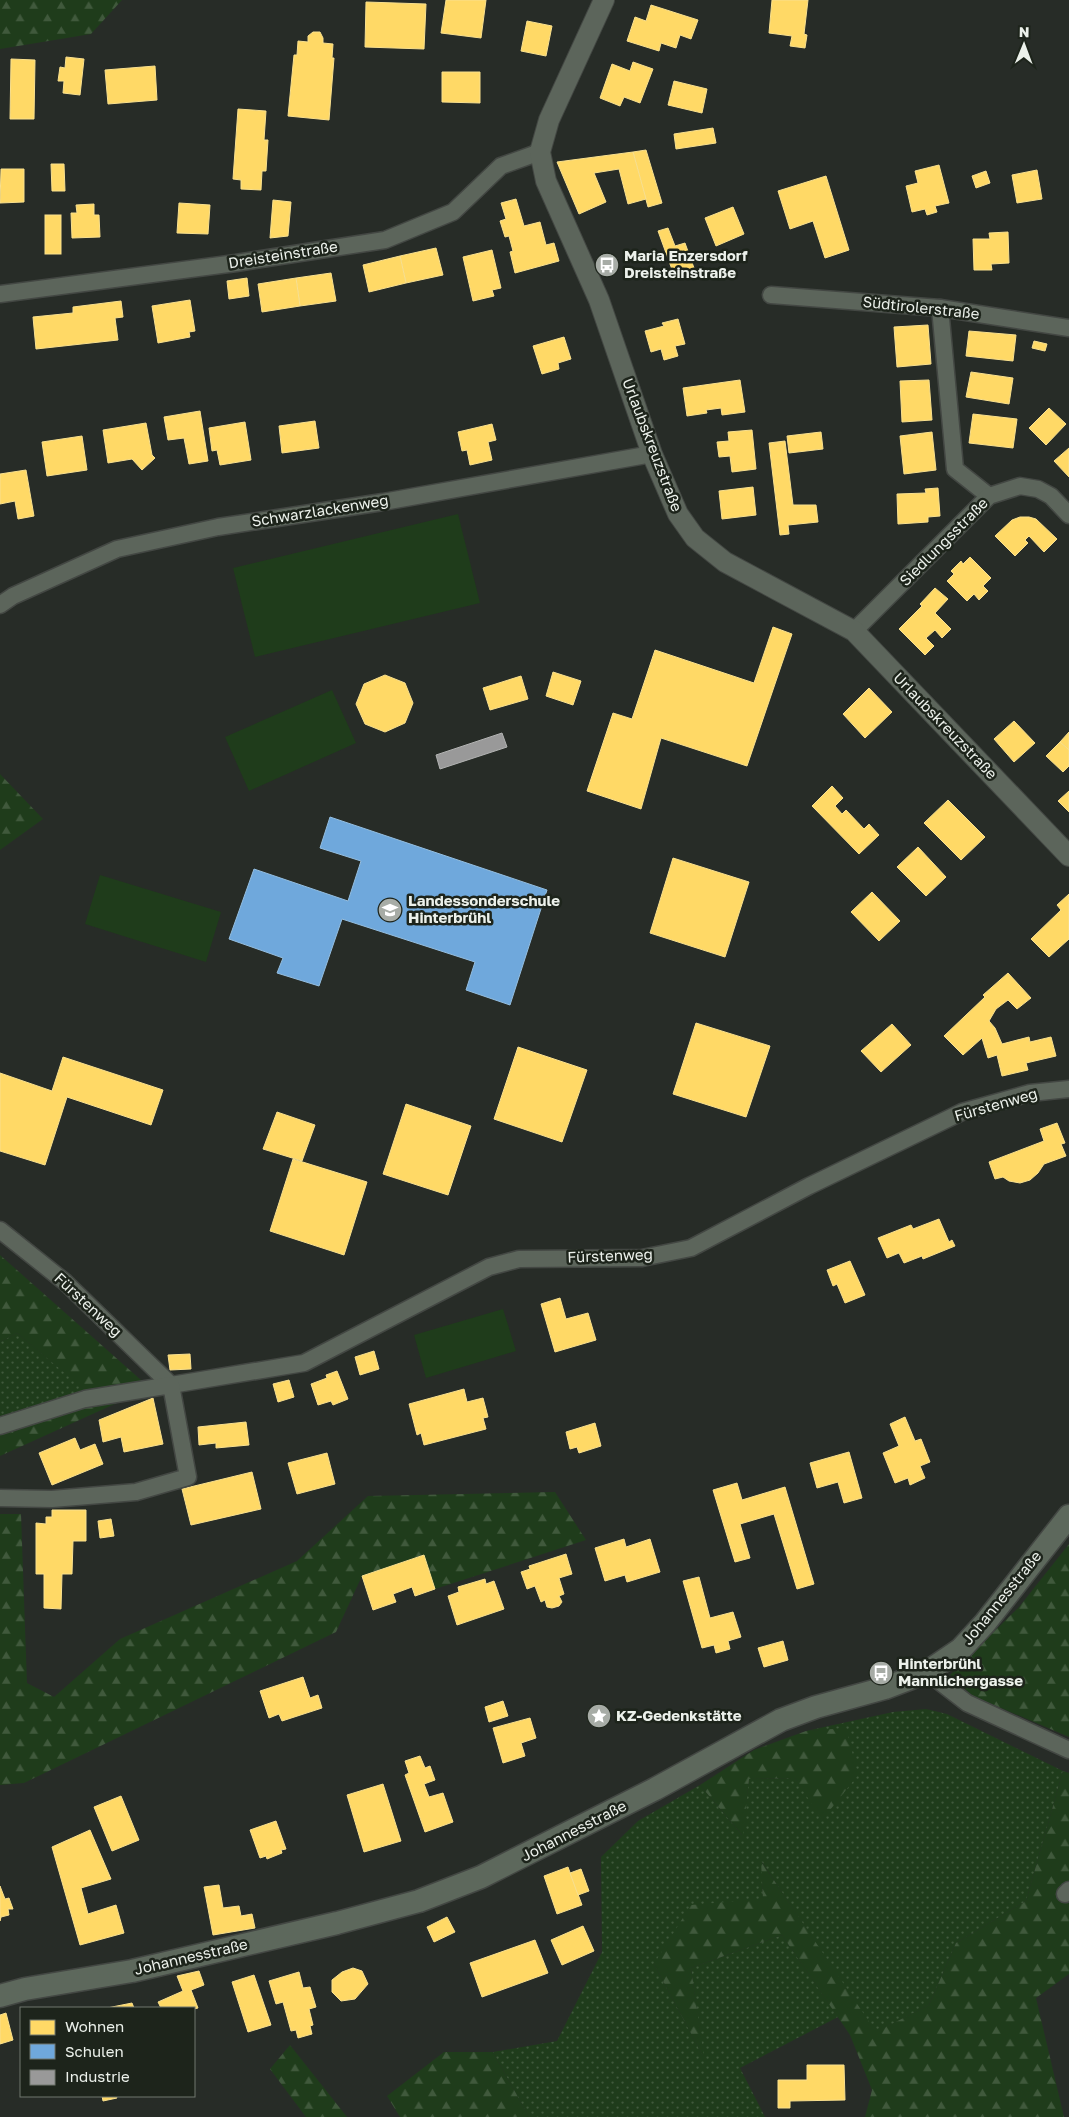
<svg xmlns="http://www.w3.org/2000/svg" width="1069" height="2117" font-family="'Golos Text',sans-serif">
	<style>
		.grass { fill: url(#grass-dots) }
		.forest { fill: url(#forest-firs) }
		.park { fill: #1f3c1b }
		.homes { fill: #ffd966; stroke: #f9e08e }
		.schools { fill: #6fa8dc; stroke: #94bee0 }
		.industry { fill: #999; stroke: #b2b3b2 }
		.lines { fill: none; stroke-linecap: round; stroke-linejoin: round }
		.minor-casing { stroke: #434743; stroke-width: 19 }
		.tertiary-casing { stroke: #434743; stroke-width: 22 }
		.secondary-casing { stroke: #434743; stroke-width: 25 }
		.minor { stroke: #5c655b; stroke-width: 16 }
		.tertiary { stroke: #5c655b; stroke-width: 20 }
		.secondary { stroke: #5d685c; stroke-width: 22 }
		.labels { text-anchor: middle; stroke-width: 5; stroke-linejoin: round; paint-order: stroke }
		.street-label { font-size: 15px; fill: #ecf1eb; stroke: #1d241b }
		.poi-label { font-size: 15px; font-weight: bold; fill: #ecf1eb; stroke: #1d241b; text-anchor: start }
	</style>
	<defs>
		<pattern id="grass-dots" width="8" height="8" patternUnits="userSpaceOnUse" patternTransform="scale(1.25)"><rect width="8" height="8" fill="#1f3c1b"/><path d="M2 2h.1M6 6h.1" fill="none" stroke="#40593c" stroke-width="1.8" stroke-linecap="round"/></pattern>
		<pattern id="forest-firs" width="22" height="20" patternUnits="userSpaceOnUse" patternTransform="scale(1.25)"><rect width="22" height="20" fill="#1f3c1b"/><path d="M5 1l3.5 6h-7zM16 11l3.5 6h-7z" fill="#40593c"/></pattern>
	</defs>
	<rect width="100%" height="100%" fill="#272c27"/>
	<g class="grass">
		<path d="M17 1333 97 1399 0 1438V1342Z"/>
		<path d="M926 1709 947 1714 1063 1771 1026 1901 956 1943 929 2005 875 2033 762 1862 763 1899 654 1964 703 2056 691 1968 782 1935 838 2017 740 2068 765 2117H529L493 2052 557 2041 602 1952 601 1857 638 1821 700 1785 742 1835 749 1779 795 1778 823 1819 846 1729 806 1731 893 1712Z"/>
	</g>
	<g class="forest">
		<path d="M0 0H122L91 34 0 49Z"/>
		<path d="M0 774 43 819 0 850Z"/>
		<path d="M0 1255 150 1388 0 1456V1438L96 1399 17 1333 0 1342Z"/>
		<path d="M555 1492 586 1540 435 1589 423 1555 362 1576 336 1632 24 1783 0 1785V1514H21L27 1683 54 1697 120 1639 297 1561 368 1496Z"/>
		<path d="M1069 1544V1737L973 1696 950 1675 1019 1607Z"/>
		<path d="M846 1728 858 1775 822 1820 795 1778 749 1779 743 1836 700 1785 754 1750 806 1731Z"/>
		<path d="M1063 1771 1069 1773V1974L1036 1998 1064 2117H865L872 2090 850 2035 782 1935 691 1968 704 2058 654 1964 691 1905 763 1899 761 1861 876 2032 929 2005 956 1943 1026 1901Z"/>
		<path d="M290 2045 347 2117H306L270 2069Z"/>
		<path d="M444 2052H493L529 2117H400L387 2096Z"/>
	</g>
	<g class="park">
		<path d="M458 514 480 603 255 657 233 568Z"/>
		<path d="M332 690 356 743 249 791 225 737Z"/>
		<path d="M100 875 221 912 206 962 85 924Z"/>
		<path d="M503 1309 516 1351 426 1378 414 1335Z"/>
	</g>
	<g class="homes">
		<path d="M446 0H486L481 38 441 33Z"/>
		<path d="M772 0H808L804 34 807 35 805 48 790 46 792 36 769 33Z"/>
		<path d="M366 2 426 4 424 49 365 47Z"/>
		<path d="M651 5 698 20 691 39 680 35 676 48 661 43 659 51 627 41 635 17 646 21Z"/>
		<path d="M527 21 552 26 546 56 521 51Z"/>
		<path d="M313 32H320L323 38V43L333 44 332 58H334L329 120 288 116 294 55H297L298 41 308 42V36Z"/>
		<path d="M66 57 84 59 80 95 63 93 64 81H58L60 67 65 68Z"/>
		<path d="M11 59 35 60 34 119H10Z"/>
		<path d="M633 62 653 69 640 103 624 97 620 106 600 98 612 64 630 71Z"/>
		<path d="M155 66 157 100 108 104 105 70Z"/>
		<path d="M442 72H480V103L442 102Z"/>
		<path d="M674 81 707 89 702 113 668 105Z"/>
		<path d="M238 109 266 111 264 140H268L266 171H262L261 190 241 189V180L233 179Z"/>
		<path d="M713 128 716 143 676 149 674 134Z"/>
		<path d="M646 150 662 203 648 207 633 152Z"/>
		<path d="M633 152 646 199 628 204 619 169 594 173 606 202 579 214 557 162Z"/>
		<path d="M51 164H64L65 191H52Z"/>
		<path d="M939 165 949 203 935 206 937 212 927 215 925 209 912 212 906 186 918 183 915 171Z"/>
		<path d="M1 169H24V202L0 203Z"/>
		<path d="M1037 170 1042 199 1017 203 1012 175Z"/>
		<path d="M986 171 990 183 976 188 972 176Z"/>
		<path d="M826 176 849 250 825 258 813 221 790 229 778 191Z"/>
		<path d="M516 199 524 226 540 222 546 245 554 243 559 261 515 273 510 252 513 251 509 236 505 237 500 221 506 219 501 203Z"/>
		<path d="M273 200 291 202 288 236 270 238Z"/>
		<path d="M179 203 210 205 208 234 177 233Z"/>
		<path d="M94 204V215H99L100 237 72 238 71 213H77L76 205Z"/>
		<path d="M733 207 744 234 716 246 705 218Z"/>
		<rect x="45" y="215" width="16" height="39"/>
		<path d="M668 228 675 246 685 243 694 268 674 275 658 231Z"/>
		<path d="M1008 232 1009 263 991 264 992 270H974L973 239H990L989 233Z"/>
		<path d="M436 248 443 275 406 283 400 256Z"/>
		<path d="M492 250 501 288 492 290 494 296 473 301 463 257Z"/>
		<path d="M400 256 406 283 369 292 363 265Z"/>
		<path d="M331 273 336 301 300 306 296 278Z"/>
		<path d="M247 278 249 296 229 299 227 281Z"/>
		<path d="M296 278 300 306 262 312 258 284Z"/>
		<path d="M190 300 195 331 189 332 190 337 158 343 152 306Z"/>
		<path d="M121 301 123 317 115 318 118 340 36 349 33 317 73 313V307Z"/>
		<path d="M678 319 685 344 675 346 678 356 664 360 661 349 651 352 645 331 664 326 662 323Z"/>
		<path d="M928 325 931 364 897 367 894 327Z"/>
		<path d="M969 331 1016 335 1013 361 966 356Z"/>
		<path d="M564 337 571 359 558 363 559 369 542 374 533 346Z"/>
		<path d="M1034 341 1047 344 1045 351 1032 348Z"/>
		<path d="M971 372 1013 378 1009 404 966 397Z"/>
		<path d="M740 380 745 412 722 415 721 408 706 410 707 413 687 416 683 388Z"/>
		<path d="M929 380 932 420 902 422 900 381Z"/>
		<path d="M1049 408 1066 424 1046 445 1029 428Z"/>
		<path d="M200 411 208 461 189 464 184 438 168 440 164 417Z"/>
		<path d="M973 414 1017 419 1013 448 969 443Z"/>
		<path d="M315 421 319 448 282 453 279 426Z"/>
		<path d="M245 422 251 460 220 465 217 450 212 451 209 428Z"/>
		<path d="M146 423 152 455 155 458 142 470 132 459 108 463 103 430Z"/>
		<path d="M492 424 496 440 488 442 492 460 470 465 467 450 462 451 458 432Z"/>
		<path d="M752 430 756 469 732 472 730 456 719 457 717 442 729 441 728 432Z"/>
		<path d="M821 432 823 449 789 453 787 436Z"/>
		<path d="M932 432 936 470 904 474 900 436Z"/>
		<path d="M82 436 87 470 47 476 42 442Z"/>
		<path d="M785 441 793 505H816L818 522 788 525 789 534 780 535 769 443Z"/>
		<path d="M1069 448V477L1054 461Z"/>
		<path d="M26 470 34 516 18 519 15 501 0 504V474Z"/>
		<path d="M753 487 756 515 722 519 719 491Z"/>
		<path d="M938 488 940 516 928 517V522L898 524 897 494 926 493 925 489Z"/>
		<path d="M1020 517H1029L1036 519 1057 539 1044 552 1029 536 1025 540 1028 543 1015 556 995 536 1012 520Z"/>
		<path d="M970 557 991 578 983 586 988 591 979 600 974 594 967 601 947 581 954 574 951 571 961 561 963 564Z"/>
		<path d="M935 588 948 599 935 613 951 629 942 638 935 630 926 638 934 646 925 655 899 629 922 606 920 604Z"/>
		<path d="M773 627 792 634 747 766 661 738 641 809 587 791 613 713 632 719 655 650 754 683Z"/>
		<path d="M553 672 581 681 573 705 546 696Z"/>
		<path d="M385 675 405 683 413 703 405 723 385 732 365 724 356 704 364 684Z"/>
		<path d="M521 676 528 699 490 710 483 688Z"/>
		<path d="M869 688 892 712 865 738 843 714Z"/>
		<path d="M1014 721 1035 743 1014 762 994 739Z"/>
		<path d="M1069 732V750L1060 742Z"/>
		<path d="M1060 742 1069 750V766L1063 772 1046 756Z"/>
		<path d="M832 786 843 798 835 806 842 814 846 810 864 829 869 824 879 835 859 854 812 806Z"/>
		<path d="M1069 791V812L1058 801Z"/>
		<path d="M948 800 985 837 961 860 924 823Z"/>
		<path d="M918 847 946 877 926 896 897 867Z"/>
		<path d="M673 858 749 882 725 957 650 933Z"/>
		<path d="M872 892 900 921 879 941 851 912Z"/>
		<path d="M1069 894V939L1049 957 1031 939 1061 910 1057 905Z"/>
		<path d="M1008 973 1031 998 1017 1009 1008 1000 996 1009 989 1021 995 1028 1002 1044 1029 1037 1030 1042 1051 1037 1056 1056 1026 1063 1028 1070 1002 1076 997 1055 988 1058 982 1038 963 1055 944 1036 985 997 983 995Z"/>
		<path d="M696 1023 770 1046 746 1117 673 1094Z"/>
		<path d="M892 1024 911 1045 881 1072 861 1051Z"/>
		<path d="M518 1047 587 1070 562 1142 494 1119Z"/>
		<path d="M63 1057 163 1090 151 1125 67 1097 45 1165 0 1151V1073L52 1091Z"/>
		<path d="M406 1104 471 1126 448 1195 383 1174Z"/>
		<path d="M277 1112 315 1125 302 1161 263 1149Z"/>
		<path d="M1057 1123 1065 1143 1061 1144 1066 1156 1044 1164 1038 1173 1030 1180 1020 1183 1009 1181 1003 1177 995 1179 989 1162 1044 1141 1040 1129Z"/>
		<path d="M293 1159 367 1182 344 1255 270 1231Z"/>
		<path d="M939 1219 949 1242 952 1240 955 1246 923 1259 922 1256 904 1263 899 1253 887 1258 878 1238 911 1225 913 1229Z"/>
		<path d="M850 1261 865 1295 845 1303 837 1284 833 1286 827 1270Z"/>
		<path d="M560 1298 566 1319 588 1313 596 1340 555 1352 541 1304Z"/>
		<path d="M374 1351 379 1369 360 1375 355 1357Z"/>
		<path d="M190 1354 191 1369 170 1370 168 1355Z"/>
		<path d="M337 1371 348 1399 333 1405 331 1401 318 1405 311 1384 327 1378 326 1375Z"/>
		<path d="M289 1380 294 1397 278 1402 273 1384Z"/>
		<path d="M464 1389 467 1402 483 1398 488 1417 483 1418 486 1429 424 1445 421 1433 417 1435 409 1404Z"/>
		<path d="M153 1398 163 1444 124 1452 121 1437 103 1442 99 1420Z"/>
		<path d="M905 1417 915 1441 921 1439 930 1462 920 1466 925 1478 910 1485 908 1478 895 1483 883 1453 899 1446 890 1424Z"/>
		<path d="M246 1422 249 1445 216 1448V1443L199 1445 198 1427Z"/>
		<path d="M595 1423 601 1446 579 1453 577 1447 570 1449 566 1432Z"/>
		<path d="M75 1438 80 1450 95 1444 103 1464 52 1485 39 1453Z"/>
		<path d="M849 1452 862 1498 844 1503 838 1482 817 1488 810 1463Z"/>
		<path d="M327 1453 335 1484 297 1494 288 1463Z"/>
		<path d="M252 1472 261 1509 191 1525 182 1489Z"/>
		<path d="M737 1483 742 1500 785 1487 814 1584 797 1589 774 1514 740 1524 750 1558 735 1562 713 1490Z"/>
		<path d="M52 1510H86V1541H73L72 1574H62L61 1609 44 1608V1574H36V1523L46 1524V1517H52Z"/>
		<path d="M111 1519 114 1536 100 1538 98 1521Z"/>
		<path d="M624 1539 626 1547 650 1539 660 1572 627 1582 625 1575 605 1581 595 1548Z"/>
		<path d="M566 1554 572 1574 559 1578 564 1594 559 1596 562 1602 559 1606 552 1608 547 1607 545 1600 541 1602 535 1586 527 1589 521 1572 530 1569 529 1566Z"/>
		<path d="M424 1555 435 1589 415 1596 412 1587 393 1594 396 1602 373 1610 362 1576Z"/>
		<path d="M699 1577 710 1618 733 1612 741 1637 728 1641 730 1649 716 1653 714 1645 702 1648 683 1581Z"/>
		<path d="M485 1579 486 1584 494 1581 504 1609 457 1625 448 1596 459 1592 458 1587Z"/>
		<path d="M783 1641 788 1660 764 1667 758 1648Z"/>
		<path d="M303 1677 310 1698 318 1695 322 1708 282 1721 279 1714 269 1718 260 1691Z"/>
		<path d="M503 1701 508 1716 489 1722 485 1707Z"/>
		<path d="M530 1718 536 1738 521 1743 525 1756 503 1763 493 1728Z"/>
		<path d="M420 1756 425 1768 430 1766 435 1780 424 1784 429 1797 443 1793 453 1822 425 1832 405 1775 409 1773 405 1761Z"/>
		<path d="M383 1784 401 1841 364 1852 347 1795Z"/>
		<path d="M121 1796 139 1840 112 1851 94 1807Z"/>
		<path d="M276 1821 286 1849 281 1850 282 1853 267 1859 266 1856 260 1858 250 1830Z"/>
		<path d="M90 1830 111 1879 81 1888 88 1914 116 1905 124 1933 80 1945 52 1847Z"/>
		<path d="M568 1867 582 1905 557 1914 544 1876Z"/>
		<path d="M581 1869 589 1891 578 1895 570 1873Z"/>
		<path d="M219 1885 223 1908 239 1906 241 1916 252 1914 255 1928 213 1935 204 1887Z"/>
		<path d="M0 1886 5 1899 9 1898 13 1909H8L9 1915 1 1917 0 1921Z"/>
		<path d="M447 1917 455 1932 434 1942 427 1927Z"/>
		<path d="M583 1926 594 1951 562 1965 551 1940Z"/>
		<path d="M535 1940 548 1973 482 1997 470 1963Z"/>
		<path d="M353 1968 362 1971 368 1984 355 1999 341 2001 332 1992V1980L342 1972Z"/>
		<path d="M199 1971 204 1985 191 1990 198 2008 194 2009 161 2008 158 2002 183 1991 177 1976Z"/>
		<path d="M299 1972 303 1988 310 1987 316 2007 309 2009 313 2025 310 2026 312 2034 298 2038 296 2030 291 2031 283 2002 276 2004 269 1981Z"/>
		<path d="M254 1975 271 2025 248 2032 232 1982Z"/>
		<path d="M132 2003 134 2008H107Z"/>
		<path d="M6 2013 13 2040 0 2044V2015Z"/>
		<path d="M807 2065H844L845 2100 790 2101V2108H778V2080H807Z"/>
		<path d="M102 2096H116L117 2098 103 2101Z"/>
	</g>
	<path class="schools" d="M330 817 547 890 510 1005 466 990 475 962 342 919 319 986 277 973 283 958 229 939 254 869 348 901 361 861 320 848Z"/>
	<path class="industry" d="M502 733 507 747 440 769 436 755Z"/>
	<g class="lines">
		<g class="minor-casing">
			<g id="minor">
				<path d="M0 294 236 263 385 240 453 212 501 166 540 152"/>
				<path d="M771 295 940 308 1069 328"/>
				<path d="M940 308 955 469 989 496"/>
				<path d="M0 605 13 596 117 549 218 527 383 502 652 454"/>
				<path d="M854 631 989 496 1020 486 1038 489 1051 496 1069 515"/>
				<path d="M0 1230 65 1282 171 1385 304 1363 489 1267 519 1259 642 1258 691 1248 809 1186 962 1112 1030 1093 1069 1089"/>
				<path d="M0 1426 85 1399 171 1385 188 1477 136 1492 52 1499 0 1498"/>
				<path d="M927 1672 967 1703 1069 1750"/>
				<path d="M1065 1894 1069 1890"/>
			</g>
		</g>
		<g class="tertiary-casing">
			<path id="tertiary" d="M604 0 549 120 540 152 546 181 599 300 652 454 678 514 695 538 725 562 854 631 1069 856"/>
		</g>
		<g class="secondary-casing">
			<path id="secondary" d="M0 1996 25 1989 132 1971 337 1923 419 1901 481 1877 655 1789 781 1720 816 1707 885 1688 927 1672 961 1649 985 1623 1069 1516"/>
		</g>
		<use href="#minor" class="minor"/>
		<use href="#tertiary" class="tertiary"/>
		<use href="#secondary" class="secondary"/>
	</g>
	<defs>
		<g id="bus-disc" transform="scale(1.25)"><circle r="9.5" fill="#a7aca6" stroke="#1d241b"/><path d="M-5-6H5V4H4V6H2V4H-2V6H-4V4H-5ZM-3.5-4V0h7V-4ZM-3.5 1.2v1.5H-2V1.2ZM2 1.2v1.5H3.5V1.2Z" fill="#fff"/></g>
		<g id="school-disc" transform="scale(1.25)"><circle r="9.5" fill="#a7aca6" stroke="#1d241b"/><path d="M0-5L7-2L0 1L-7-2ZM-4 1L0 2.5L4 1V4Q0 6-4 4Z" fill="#fff"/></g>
		<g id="sight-disc" transform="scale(1.25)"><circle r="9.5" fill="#a7aca6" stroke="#1d241b"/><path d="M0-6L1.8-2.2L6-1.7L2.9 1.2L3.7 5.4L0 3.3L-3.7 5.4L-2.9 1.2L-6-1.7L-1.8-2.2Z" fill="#fff"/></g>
	</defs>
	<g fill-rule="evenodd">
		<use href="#bus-disc" x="607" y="265"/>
		<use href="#school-disc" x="390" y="910"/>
		<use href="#bus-disc" x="881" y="1673"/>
		<use href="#sight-disc" x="599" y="1716"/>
	</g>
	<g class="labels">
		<g class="street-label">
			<text transform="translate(283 255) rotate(-9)" y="5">Dreisteinstraße</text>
			<text transform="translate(921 308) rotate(6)" y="5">Südtirolerstraße</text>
			<text transform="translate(652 445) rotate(69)" y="5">Urlaubskreuzstraße</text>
			<text transform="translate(320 511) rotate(-9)" y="5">Schwarzlackenweg</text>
			<text transform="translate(944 542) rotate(-45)" y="5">Siedlungsstraße</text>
			<text transform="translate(945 726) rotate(46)" y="5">Urlaubskreuzstraße</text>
			<text transform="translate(996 1105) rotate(-16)" y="5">Fürstenweg</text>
			<text transform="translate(610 1256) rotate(-2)" y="5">Fürstenweg</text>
			<text transform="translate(88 1305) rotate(43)" y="5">Fürstenweg</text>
			<text transform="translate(1002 1598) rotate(-51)" y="5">Johannesstraße</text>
			<text transform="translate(574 1831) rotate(-27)" y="5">Johannesstraße</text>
			<text transform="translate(191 1957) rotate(-13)" y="5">Johannesstraße</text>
		</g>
		<g class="poi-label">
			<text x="624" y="261">Maria Enzersdorf<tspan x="624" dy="17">Dreisteinstraße</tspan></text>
			<text x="408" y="906">Landessonderschule<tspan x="408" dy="17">Hinterbrühl</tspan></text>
			<text x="898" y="1669">Hinterbrühl<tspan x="898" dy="17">Mannlichergasse</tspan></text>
			<text x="616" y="1721">KZ-Gedenkstätte</text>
		</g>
	</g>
	<rect x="20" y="2007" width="175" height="90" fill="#1d241b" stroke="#70766e"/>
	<rect x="30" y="2020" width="25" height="15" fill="#ffd966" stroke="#70766e"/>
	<text x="65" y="2032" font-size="15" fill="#ecf1eb">Wohnen</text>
	<rect x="30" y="2044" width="25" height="15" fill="#6fa8dc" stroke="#70766e"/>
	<text x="65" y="2057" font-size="15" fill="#ecf1eb">Schulen</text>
	<rect x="30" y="2070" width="25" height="15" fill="#999999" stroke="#70766e"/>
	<text x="65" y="2082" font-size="15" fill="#ecf1eb">Industrie</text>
	<g transform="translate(1024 45) rotate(1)" stroke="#1d241b" stroke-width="4" paint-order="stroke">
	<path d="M0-4L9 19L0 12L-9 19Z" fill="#ecf1eb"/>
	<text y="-8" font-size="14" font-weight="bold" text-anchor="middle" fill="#ecf1eb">N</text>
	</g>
</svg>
